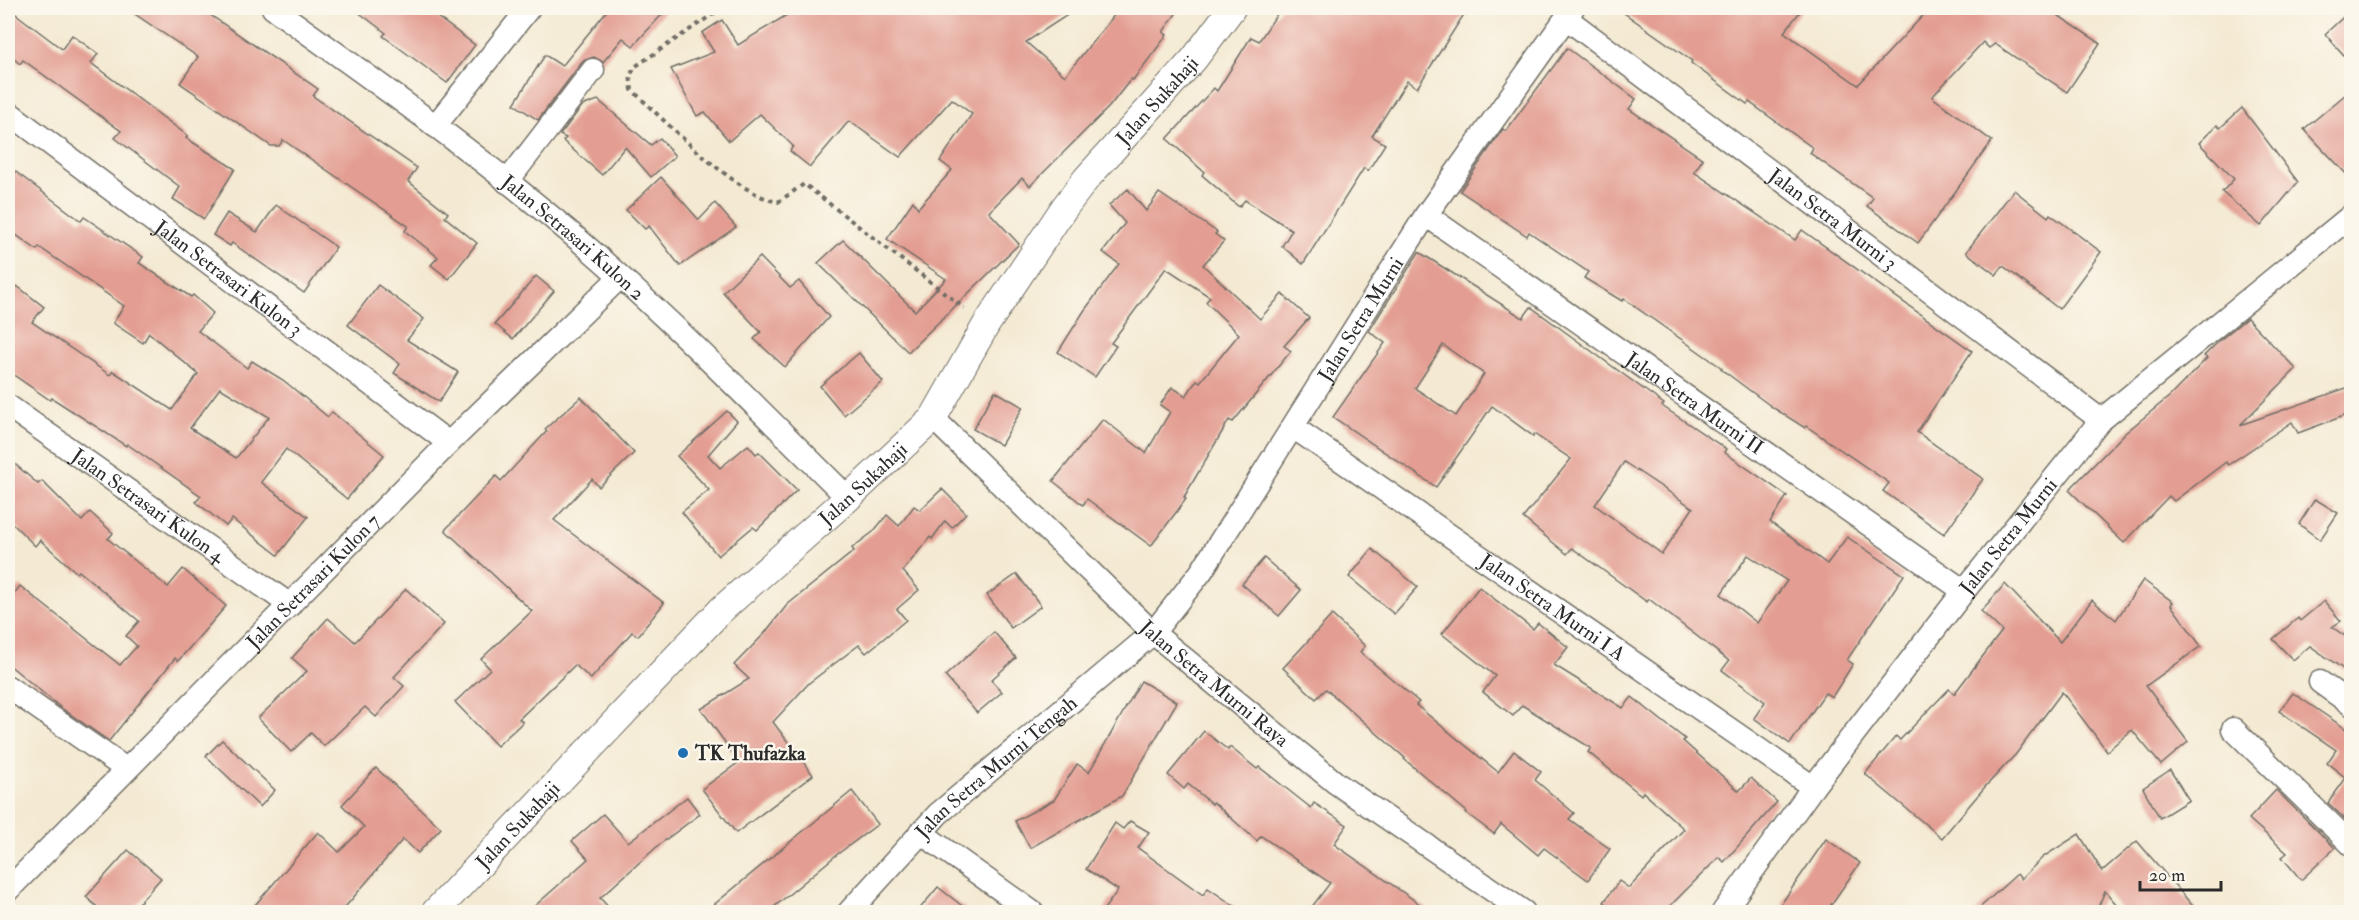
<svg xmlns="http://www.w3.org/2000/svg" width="2359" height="920" font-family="'IM FELL Double Pica',serif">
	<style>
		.building { fill: #e39d92; fill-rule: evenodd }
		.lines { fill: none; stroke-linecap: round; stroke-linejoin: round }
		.minor-casing { stroke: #716e66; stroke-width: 25 }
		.tertiary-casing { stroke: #716e66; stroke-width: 29 }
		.path { stroke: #716e66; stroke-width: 4; stroke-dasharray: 4.5 4.5; stroke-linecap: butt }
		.minor { stroke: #fff; stroke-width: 22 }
		.tertiary { stroke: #fff; stroke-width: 27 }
		.poi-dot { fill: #1f6fb2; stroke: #fbf7ec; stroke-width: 2 }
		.labels { text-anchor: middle; stroke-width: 5; stroke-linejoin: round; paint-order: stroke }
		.street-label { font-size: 20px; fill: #2b2b2b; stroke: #fbf7ec }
		.poi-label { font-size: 20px; font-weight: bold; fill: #2b2b2b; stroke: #fbf7ec; text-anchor: start }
	</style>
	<rect width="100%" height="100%" fill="#fbf7ec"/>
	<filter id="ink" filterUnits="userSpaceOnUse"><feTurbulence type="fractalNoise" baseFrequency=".0167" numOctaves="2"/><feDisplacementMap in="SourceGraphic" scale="12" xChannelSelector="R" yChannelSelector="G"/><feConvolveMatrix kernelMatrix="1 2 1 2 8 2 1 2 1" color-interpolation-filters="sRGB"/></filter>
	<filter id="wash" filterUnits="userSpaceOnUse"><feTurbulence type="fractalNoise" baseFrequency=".008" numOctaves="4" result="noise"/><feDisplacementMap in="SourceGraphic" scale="24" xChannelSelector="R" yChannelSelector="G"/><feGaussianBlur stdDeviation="1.35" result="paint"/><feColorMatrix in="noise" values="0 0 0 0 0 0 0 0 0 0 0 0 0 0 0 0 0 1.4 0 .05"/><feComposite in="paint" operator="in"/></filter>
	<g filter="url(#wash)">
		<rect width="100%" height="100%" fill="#f4ead3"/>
		<g id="blocks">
			<g class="building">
				<path d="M8 8 62 49 72 35 98 54 91 63 188 136 186 138 235 169 204 219 173 199 180 187 115 138 121 131 23 60 20 64 8 54Z"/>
				<path d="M126 8H200L318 89 313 96 417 168 408 181 448 213 445 217 477 243 449 279 431 265 438 257 405 231 408 226 283 140 279 146H271L180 83 198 57Z"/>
				<path d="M353 8H425L475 45 447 83 383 36 386 33Z"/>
				<path d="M609 8H668L633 46 623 38 603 62 594 57 583 61 538 120 514 104 545 55 562 66Z"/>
				<path d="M798 8H1078L1026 42 1065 76 1120 8H1180L1163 32 1167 35 1133 80 1131 79 1109 107 1030 186 1022 178 989 212 1019 244 908 352 818 263 843 240 915 311 946 279 887 239 913 201 918 208 952 170 940 161 972 114 952 99 900 157 849 121 810 167 790 151 793 146 760 114 729 141 705 112 697 116 671 69 714 52 702 33 722 20 738 45Z"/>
				<path d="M1281 8H1468L1417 88 1407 81 1372 136 1385 144 1368 171 1364 168 1303 264 1282 246 1292 230 1245 200 1239 207 1202 175 1204 172 1167 139 1214 88 1217 91 1251 37 1259 41Z"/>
				<path d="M1617 8H1803L1784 32 1858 85 1930 8H2047L2100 43 2067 92 1995 44 1989 48 1983 42 1932 97 1992 141 1918 243 1867 206 1873 198 1810 153 1813 148 1749 102 1747 104 1691 63 1692 61Z"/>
				<path d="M2352 9V64L2325 34Z"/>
				<path d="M1567 48 1636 99 1629 109 1703 159 1694 172 1795 240 1802 230 1972 351 1917 432 1983 479 1944 534 1883 491 1889 483 1806 426 1805 428 1772 407 1721 369 1722 368 1624 299 1622 301 1584 278 1588 272 1529 232 1527 236 1460 191 1503 129 1506 131Z"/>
				<path d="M2352 89V180L2304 129Z"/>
				<path d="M598 100 651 145 660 138 675 156 651 177 625 147 602 175 563 141 566 138 560 135 582 106Z"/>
				<path d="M2242 108 2298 182 2261 226 2222 192 2234 179 2199 143 2217 125 2220 128Z"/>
				<path d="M8 166 81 221 84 217 143 257 139 263 191 297 193 295 213 313 198 331 247 368 252 361 283 380 328 417 332 412 384 455 347 499 286 449 261 482 308 517 278 555 232 519 226 526 196 502 201 496 127 444 126 446 52 398 50 400 8 371V298L17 286 44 307 32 322 110 375 113 371 172 410 198 374 149 333 143 343 113 323 124 306 39 247 37 250 8 229ZM220 388 269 417 236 458 190 428Z"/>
				<path d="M661 177 699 220 715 203 736 227 680 266 649 226 645 229 626 210Z"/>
				<path d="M1128 189 1146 211 1159 193 1217 232 1215 234 1224 241 1203 265 1260 319 1282 294 1309 318 1284 346 1291 351 1233 422 1229 420 1184 497 1186 499 1151 546 1087 499 1083 505 1053 481 1103 419 1146 453 1170 412 1160 405 1172 387 1186 396 1197 380 1200 382 1239 334 1206 302 1210 297 1166 268 1111 343 1116 346 1095 377 1058 352 1084 311 1119 264 1103 252 1125 223 1109 205Z"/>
				<path d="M2014 190 2048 217 2050 214 2101 252 2059 309 2003 266 1996 275 1966 252Z"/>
				<path d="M276 205 336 247 304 293 232 243 230 246 213 235 227 213 257 232Z"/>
				<path d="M1419 252 1523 318 1531 307 1664 404 1662 406 1726 449 1724 452 1787 496 1770 522 1827 564 1847 537 1904 575 1847 660 1853 664 1832 697 1825 693 1790 744 1754 718 1765 702 1722 670 1729 661 1649 599 1647 602 1572 548 1567 554 1523 518 1571 459 1534 434 1533 436 1492 406 1436 487 1333 417 1385 343 1369 331ZM1443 345 1484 374 1456 416 1415 388ZM1624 462 1693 508 1662 554 1595 505ZM1748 555 1787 581 1757 623 1721 594Z"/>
				<path d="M760 257 790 288 799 281 829 317 785 367 754 339 761 332 723 292Z"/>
				<path d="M536 276 554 291 513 339 495 324Z"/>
				<path d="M378 285 424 319 407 340 458 372 439 402 394 373 400 364 348 325Z"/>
				<path d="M2247 318 2296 369 2240 425 2352 386V413L2298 433 2292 422 2228 465 2226 462 2174 501 2169 496 2124 543 2069 490 2125 433 2170 396 2207 358 2204 356 2220 340Z"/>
				<path d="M859 353 883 382 844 415 820 386Z"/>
				<path d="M995 391 1023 407 1001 445 973 429Z"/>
				<path d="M581 397 634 453 599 487 592 479 554 520 664 603 638 636 632 632 591 679 575 665 519 719 523 722 497 746 455 702 490 669 481 659 532 611 445 530 496 476 501 481 547 431 545 429Z"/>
				<path d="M727 411 737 421 708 455 720 468 748 445 756 454 759 452 797 490 757 530 753 527 718 556 682 512 709 490 677 456Z"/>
				<path d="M8 458 38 484 42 481 82 521 90 512 113 533 108 539 168 587 183 569 226 606 178 661 175 658 109 741 60 707 8 664V602L20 586 120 665 137 646 126 636 139 621 79 571 77 573 40 540 35 546 8 519Z"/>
				<path d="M942 489 966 513 952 528 945 521 932 539 930 537 903 571 919 590 897 609 906 620 866 653 859 645 809 683 773 722 813 775 736 833 702 789 739 762 701 709 749 679 734 665 764 634 787 605 854 551 852 548 873 532 887 515 899 526 914 506 920 510Z"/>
				<path d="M2315 499 2338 513 2320 540 2299 524Z"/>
				<path d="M1372 549 1418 587 1394 614 1349 577Z"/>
				<path d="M1264 558 1301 590 1279 616 1242 584Z"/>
				<path d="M1017 574 1041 606 1011 628 987 595Z"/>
				<path d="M2143 580 2173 602 2171 605 2201 646 2146 686 2188 742 2161 765 2132 730 2107 751 2062 692 2016 754 1984 788 1942 838 1865 774 1896 736 1900 740 1949 689 1954 694 2002 631 1981 611 2005 584 2060 642 2092 600 2116 620Z"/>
				<path d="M1479 587 1533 629 1538 623 1568 647 1554 665 1623 708 1632 697 1685 739 1683 741 1739 791 1751 778 1777 802 1724 862 1719 857 1664 912H1618L1604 902 1619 881 1629 888 1684 829 1643 792 1641 795 1588 752 1591 748 1522 705 1513 716 1483 692 1495 676 1442 634Z"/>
				<path d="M406 589 444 624 394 677 404 686 376 717 365 707 324 746 311 733 291 752 258 718 307 671 292 658 328 618 355 642Z"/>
				<path d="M2324 601 2341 621 2332 627 2352 641V675L2310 646 2293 660 2273 639 2298 618 2300 621Z"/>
				<path d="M1332 615 1365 646 1360 652 1419 702 1416 705 1498 772 1514 751 1541 772 1535 780 1574 813 1569 819 1610 849 1588 880 1544 848 1538 855 1501 824 1494 834 1466 813 1467 812 1404 759 1405 758 1326 689 1316 699 1283 668Z"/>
				<path d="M994 632 1016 658 991 680 1002 692 977 713 945 676Z"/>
				<path d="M1141 681 1177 702 1122 796 1030 848 1015 821 1054 800 1077 764 1089 772Z"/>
				<path d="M2293 693 2349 731 2352 727V812L2346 820 2328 803 2346 778 2327 763 2336 750 2279 711Z"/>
				<path d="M1204 731 1228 750 1230 747 1257 769 1259 767 1311 808 1314 803 1347 825 1334 844 1431 912H1308L1330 883 1261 836 1257 841 1213 802 1212 804 1188 784 1184 789 1168 775Z"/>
				<path d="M222 740 275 790 260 807 206 756Z"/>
				<path d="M376 768 441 828 418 853 403 839 341 912H249L318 832 339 852 364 827 342 805Z"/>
				<path d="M2170 770 2189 800 2160 818 2143 788Z"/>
				<path d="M2276 790 2335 848 2301 880 2282 857 2287 853 2249 819Z"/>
				<path d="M852 791 878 824 835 856 768 912H705Z"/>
				<path d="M687 797 700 814 660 844 600 898 613 912H528L588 859 572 841 603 814 628 842Z"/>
				<path d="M1130 821 1149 832 1138 848 1203 895 1208 888 1243 912H1102L1118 890 1086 869 1115 823 1123 829Z"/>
				<path d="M2079 834 2102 871 2137 841 2198 912H2123L2105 891 2096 912H1975L2017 874 2021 879 2043 857Z"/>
				<path d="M1826 839 1860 863 1826 912H1793L1781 904Z"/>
				<path d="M128 850 161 878 131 912H103L86 897Z"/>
				<path d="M938 887 970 912H917Z"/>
			</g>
		</g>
	</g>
	<g filter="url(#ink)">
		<use href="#blocks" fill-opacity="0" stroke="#716e66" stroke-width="1.5"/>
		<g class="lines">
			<g class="minor-casing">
				<g id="minor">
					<path id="s1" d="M273 8C362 72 453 136 538 206 648 295 748 399 848 498"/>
					<path id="s2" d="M1566 18 2101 420"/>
					<path id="s3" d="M8 112 449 443"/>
					<path d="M435 126 529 8"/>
					<path d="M507 182 593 70"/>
					<path id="s4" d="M1426 215 1964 591"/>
					<path id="s5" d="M8 406 290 605"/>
					<path id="s6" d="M933 418 1153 633 1336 783 1524 912"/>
					<path id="s7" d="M1293 427 1813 787"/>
					<path d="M2320 682 2352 705"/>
					<path d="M8 687 126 769"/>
					<path d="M2233 729 2352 845"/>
					<path d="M920 832 1032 912"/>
					<path id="s8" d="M8 890 449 443 620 277"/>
					<path id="s9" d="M849 912 938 814 1153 633 1201 572 1426 215 1573 8"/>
					<path id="s10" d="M1723 912 1813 787 1964 591 2101 420 2352 215"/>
				</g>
			</g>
			<g class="tertiary-casing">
				<g id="tertiary">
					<path id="s11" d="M435 912 721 610 848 498 933 418 986 325 1064 208 1086 179 1194 59 1232 8"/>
				</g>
			</g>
			<g class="path">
				<path d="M722 8 636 66 630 75 632 90C665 121 735 194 778 202L804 184 964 308"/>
				<path d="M1933 912 1938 907"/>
			</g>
			<use href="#minor" class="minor"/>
			<use href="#tertiary" class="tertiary"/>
		</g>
	</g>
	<circle class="poi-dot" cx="683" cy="753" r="6"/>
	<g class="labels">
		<g class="street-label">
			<text dy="7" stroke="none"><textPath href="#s11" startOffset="1092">Jalan Sukahaji</textPath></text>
			<text dy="7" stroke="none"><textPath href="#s2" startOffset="334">Jalan Setra Murni 3</textPath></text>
			<text dy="7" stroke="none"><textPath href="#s1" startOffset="378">Jalan Setrasari Kulon 2</textPath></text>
			<text dy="7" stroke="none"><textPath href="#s3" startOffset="276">Jalan Setrasari Kulon 3</textPath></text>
			<text dy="7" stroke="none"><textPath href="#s9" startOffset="790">Jalan Setra Murni</textPath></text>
			<text dy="7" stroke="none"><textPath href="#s4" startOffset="328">Jalan Setra Murni II</textPath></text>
			<text dy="7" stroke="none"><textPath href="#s11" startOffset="606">Jalan Sukahaji</textPath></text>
			<text dy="7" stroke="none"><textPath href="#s5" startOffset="172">Jalan Setrasari Kulon 4</textPath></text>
			<text dy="7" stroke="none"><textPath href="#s10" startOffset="472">Jalan Setra Murni</textPath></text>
			<text dy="7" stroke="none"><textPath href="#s8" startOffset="434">Jalan Setrasari Kulon 7</textPath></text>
			<text dy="7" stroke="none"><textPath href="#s7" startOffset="316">Jalan Setra Murni I A</textPath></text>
			<text dy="7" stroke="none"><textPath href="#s6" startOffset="387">Jalan Setra Murni Raya</textPath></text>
			<text dy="7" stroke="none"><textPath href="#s9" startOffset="207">Jalan Setra Murni Tengah</textPath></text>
			<text dy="7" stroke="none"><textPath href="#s11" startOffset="120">Jalan Sukahaji</textPath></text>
		</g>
		<g class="poi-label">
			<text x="695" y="760">TK Thufazka</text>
		</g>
	</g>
	<rect width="2359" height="920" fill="none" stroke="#fbf7ec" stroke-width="30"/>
	<path d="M2140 881v9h81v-9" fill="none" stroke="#2b2b2b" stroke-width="3"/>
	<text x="2149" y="881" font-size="18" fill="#2b2b2b" stroke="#fbf7ec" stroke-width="4.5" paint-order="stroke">20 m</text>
</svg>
